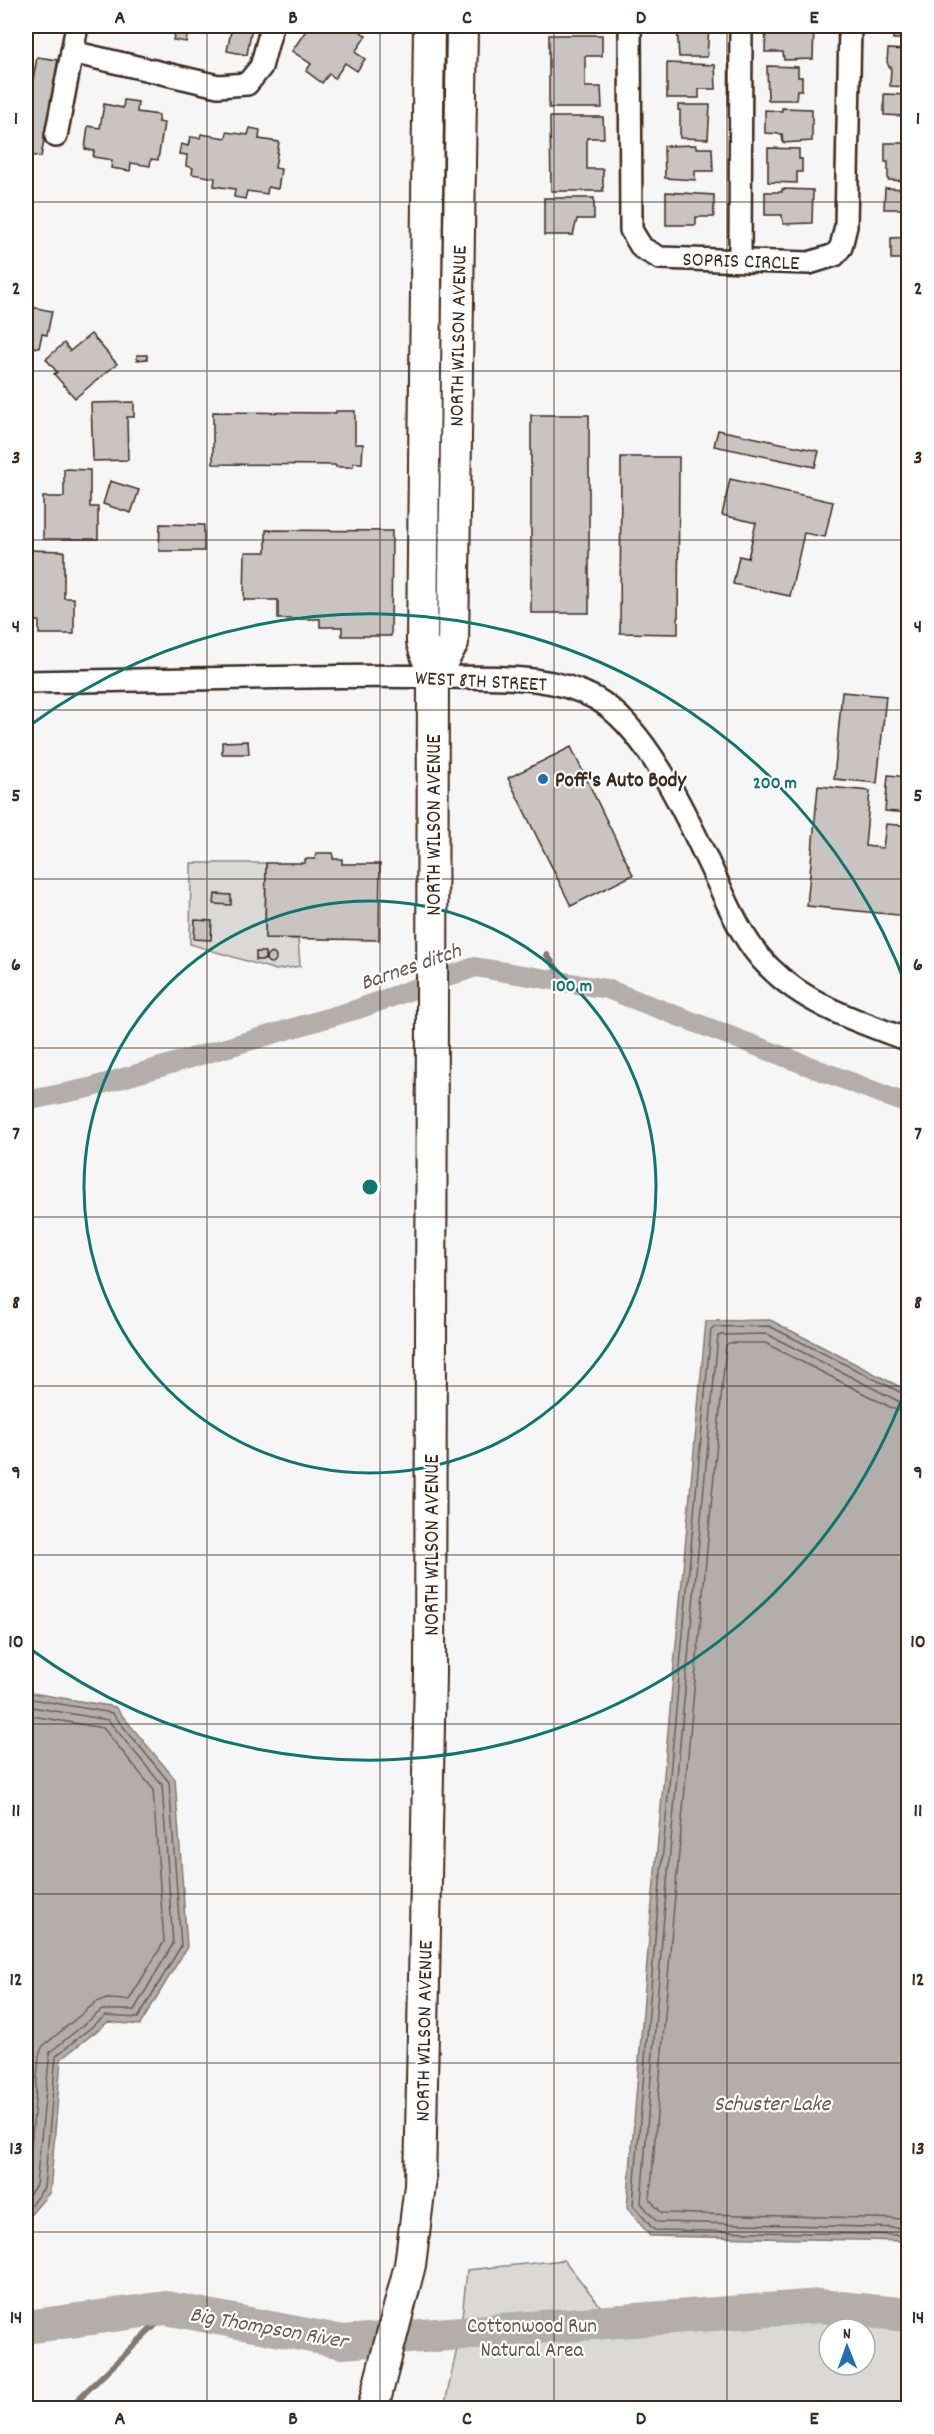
<svg xmlns="http://www.w3.org/2000/svg" width="934" height="2434" font-family="Dekko,sans-serif">
	<style>
		.green { fill: #dbd9d6; stroke: #8b827a; stroke-width: 1.5; fill-rule: evenodd }
		.water { fill: #b4aeaa; stroke: #847972; stroke-width: 1.5 }
		.lines { fill: none; stroke-linecap: round; stroke-linejoin: round }
		.shore { stroke: #6b5f56; stroke-width: 1.5 }
		.stream { stroke: #847972; stroke-width: 6 }
		.canal { stroke: #b4aeaa; stroke-width: 20 }
		.river { stroke: #b4aeaa; stroke-width: 34 }
		.building { fill: #c9c3c1; stroke: #3b2a1e; stroke-width: 1.5 }
		.minor-casing { stroke: #3b2a1e; stroke-width: 26 }
		.secondary-casing { stroke: #3b2a1e; stroke-width: 34 }
		.minor { stroke: #fff; stroke-width: 21 }
		.secondary { stroke: #fff; stroke-width: 30 }
		.grid { fill: none; stroke: #3b2a1e; stroke-width: 1.5; stroke-opacity: 0.55 }
		.ring { fill: none; stroke: #0f766e; stroke-width: 3 }
		.poi-dot { fill: #1f6fb2; stroke: #fff; stroke-width: 2 }
		.labels { text-anchor: middle; stroke-width: 4.5; stroke-linejoin: round; paint-order: stroke }
		.street-label { font-size: 21px; fill: #3b2a1e; stroke: #fff }
		.poi-label { font-size: 21px; font-weight: bold; fill: #3b2a1e; stroke: #fff; text-anchor: start }
		.park-label { font-size: 21px; fill: #63564c; stroke: #fff }
		.water-label { font-size: 22px; font-style: italic; fill: #65584f; stroke: #fff }
		.centre { fill: #0f766e; stroke: #fff; stroke-width: 3 }
		.ring-label { font-size: 18px; text-anchor: middle; font-weight: bold; fill: #0f766e; stroke: #fff; stroke-width: 4.5; stroke-linejoin: round; paint-order: stroke }
		.neatline { fill: none; stroke: #3b2a1e; stroke-width: 2 }
		.grid-label { font-size: 20px; text-anchor: middle; font-weight: bold; fill: #3b2a1e }
	</style>
	<rect width="100%" height="100%" fill="#f7f6f6"/>
	<filter id="ink" filterUnits="userSpaceOnUse"><feTurbulence type="fractalNoise" baseFrequency=".0167" numOctaves="2"/><feDisplacementMap in="SourceGraphic" scale="12" xChannelSelector="R" yChannelSelector="G"/><feConvolveMatrix kernelMatrix="1 2 1 2 8 2 1 2 1" color-interpolation-filters="sRGB"/></filter>
	<g filter="url(#ink)">
		<g class="green">
			<path d="M191 863H266L265 938 298 939 300 966 276 970 190 944Z"/>
			<path d="M564 2260 613 2322 809 2300 908 2310V2408H444L460 2335 467 2270ZM829 2329H865V2365H829Z"/>
		</g>
		<g class="water">
			<path d="M770 1320 908 1391V2241L650 2236 627 2208 650 1926 706 1321Z"/>
			<path d="M26 1692 115 1707 175 1779 187 1947 140 2025 108 2022 61 2059 50 2192 26 2220Z"/>
		</g>
		<g class="lines">
			<g class="shore">
				<path d="M908 1396 769 1326 714 1327 711 1329 656 1927 633 2205 654 2230 908 2235"/>
				<path d="M908 1404 900 1402 767 1334 721 1335 718 1336 663 1927 641 2203 657 2222 908 2228"/>
				<path d="M908 1413 896 1410 765 1343H729L726 1345 672 1928 650 2200 662 2213 908 2219"/>
				<path d="M26 1698 112 1713 169 1782 181 1946 138 2018 105 2016 56 2056 44 2188 26 2211"/>
				<path d="M26 1706 108 1720 162 1785 173 1944 134 2010H102L50 2052 36 2185 26 2199"/>
				<path d="M26 1715 103 1728 153 1789 164 1942 129 2000 107 1999 96 2002 42 2047 39 2056 28 2182 26 2185"/>
			</g>
			<g class="stream">
				<path d="M547 955 566 982"/>
				<path d="M69 2408 172 2309"/>
			</g>
			<path class="canal" d="M26 1101 89 1088 358 1009 475 967 607 989 908 1104"/>
			<path class="river" d="M26 2327 166 2308 343 2342 820 2306 908 2315"/>
		</g>
		<g class="building">
			<path d="M164 26H221L219 31 208 29 207 34 188 31 186 42 173 40 176 28Z"/>
			<path d="M232 26H252L247 55 227 51Z"/>
			<path d="M309 26H366L361 32 366 36 355 52 365 59 357 71 345 63 335 78 329 74 322 83 306 71 311 64 292 51Z"/>
			<path d="M677 26H709L707 57H679Z"/>
			<path d="M783 26 814 27 813 59 784 60 783 52H765L766 28H783Z"/>
			<rect x="893" y="26" width="15" height="13"/>
			<path d="M549 35H602V56H585V87H601L602 108H549Z"/>
			<path d="M888 49 908 50V87L890 86 891 67H889L887 62Z"/>
			<path d="M37 57 58 60 41 157 26 154V120Z"/>
			<path d="M667 63 715 65 716 89H699V98H667Z"/>
			<path d="M767 66 798 67V77H802V90H797L796 100H768Z"/>
			<path d="M884 94 908 95V132H904L902 116 884 115Z"/>
			<path d="M124 100 138 102 137 112 159 115 158 122 164 123 158 160 151 159 150 166 131 163 130 171 111 168 112 160 93 157 94 151 85 149 88 126 100 128 104 104 123 108Z"/>
			<path d="M678 105H710L708 139 680 138V110H678Z"/>
			<path d="M782 108 812 109V141L783 143 782 134 765 133V110L782 111Z"/>
			<path d="M550 117H603L604 138H587V169H603V191H551Z"/>
			<path d="M250 128 260 130 259 139 279 142 275 168 281 169 278 189 268 187 267 194 247 191 245 199 234 197 235 189 214 186 215 178 192 174 193 168 186 166 187 155 179 154 181 144 188 146 190 137 200 138 201 134 226 138 227 132 248 135Z"/>
			<path d="M885 143H908V181L888 180V162H885Z"/>
			<path d="M696 145V148H712L713 171H695V180L665 178 664 146Z"/>
			<path d="M768 148 799 149V159H802V172H797V183L768 182Z"/>
			<path d="M885 188 908 189V226H905L902 209H884Z"/>
			<path d="M782 189 813 190 812 223 783 224 782 215H765V192H782Z"/>
			<path d="M666 192 714 195V217H696V225H666Z"/>
			<path d="M544 198H594V219H577L573 235H544Z"/>
			<path d="M908 237V270V259H891V238Z"/>
			<path d="M26 306 52 311 47 335 42 334 39 348 26 346Z"/>
			<path d="M91 334 117 364 75 398 54 374 57 372 46 359 64 343 70 351Z"/>
			<path d="M137 355H147V359L137 360Z"/>
			<path d="M134 402V417H127L128 460 93 461 91 403Z"/>
			<path d="M336 411H355V444H363L362 463H353V467H336L335 465 213 464V412L336 413Z"/>
			<rect x="531" y="415" width="58" height="198"/>
			<path d="M718 430 819 451 815 467 714 446Z"/>
			<path d="M621 457H679L678 634 620 633Z"/>
			<path d="M64 469 90 470V507H98V539H43V497H64Z"/>
			<path d="M730 479 833 502 825 537 804 533 790 596 733 584 739 556 748 558 756 523 722 515Z"/>
			<path d="M110 481 139 490 131 513 103 504Z"/>
			<path d="M160 524 204 525V551H159Z"/>
			<path d="M266 530 392 531 391 636H342V627H320V619H278V600H244L245 552H266Z"/>
			<path d="M27 550 64 551V598H74V634H39V621H30V612H26V602Z"/>
			<path d="M842 692 886 696 877 783 834 779Z"/>
			<path d="M248 741 249 754H222V742Z"/>
			<path d="M571 747 633 875 571 906 508 778Z"/>
			<path d="M888 775 908 777V813L885 811Z"/>
			<path d="M818 786 870 791 865 846 883 848 886 824 908 826V916L807 906Z"/>
			<path d="M316 853H333V859H342V864H380L379 940 265 938 266 863H305V859H315Z"/>
			<path d="M215 894 231 895V905L214 904Z"/>
			<path d="M195 920 212 921 211 940 194 939Z"/>
			<rect x="256" y="952" width="9" height="8"/>
			<circle cx="271" cy="958" r="5"/>
		</g>
		<g class="lines">
			<g class="minor-casing">
				<g id="minor">
					<path d="M630 26 631 230 642 248 660 258 809 263 835 255 841 247 846 226 850 26"/>
					<path d="M72 52 218 86 247 84 261 67 272 26"/>
					<path d="M56 136 77 26"/>
					<path d="M740 260 741 26"/>
					<path d="M26 682C119 681 213 679 307 677 354 676 402 676 450 677 499 678 550 674 595 698 649 728 691 826 717 881 731 911 745 944 769 967 806 1005 860 1022 908 1040"/>
				</g>
			</g>
			<g class="secondary-casing">
				<g id="secondary">
					<path d="M433 677 453 643 462 26"/>
					<path d="M373 2408 410 2265 420 2185 430 1673 433 677 422 642 429 26"/>
				</g>
			</g>
			<use href="#minor" class="minor"/>
			<use href="#secondary" class="secondary"/>
		</g>
	</g>
	<path class="grid" d="M207 26V2408M380 26V2408M554 26V2408M727 26V2408M26 202H908M26 371H908M26 540H908M26 710H908M26 879H908M26 1048H908M26 1217H908M26 1386H908M26 1555H908M26 1724H908M26 1894H908M26 2063H908M26 2232H908"/>
	<g class="ring">
		<circle cx="370" cy="1187" r="286"/>
		<path d="M908 1383A573 573 0 0 1 29 1648M29 726A573 573 0 0 1 908 991"/>
	</g>
	<circle class="poi-dot" cx="543" cy="779" r="6"/>
	<g class="labels">
		<g class="street-label">
			<text transform="translate(741 260) rotate(2)" y="7">SOPRIS CIRCLE</text>
			<text transform="translate(457 336) rotate(-89)" y="7">NORTH WILSON AVENUE</text>
			<text transform="translate(481 680) rotate(3)" y="7">WEST 8TH STREET</text>
			<text transform="translate(433 825) rotate(-90)" y="7">NORTH WILSON AVENUE</text>
			<text transform="translate(431 1545) rotate(-90)" y="7">NORTH WILSON AVENUE</text>
			<text transform="translate(423 2031) rotate(-89)" y="7">NORTH WILSON AVENUE</text>
		</g>
		<g class="poi-label">
			<text x="555" y="786">Poff's Auto Body</text>
		</g>
		<g class="park-label">
			<text x="532" y="2332">Cottonwood Run<tspan x="532" dy="24">Natural Area</tspan></text>
		</g>
		<g class="water-label">
			<text transform="translate(410 965) rotate(-19)" y="8">Barnes ditch</text>
			<text x="772" y="2110">Schuster Lake</text>
			<text transform="translate(269 2326) rotate(10)" y="8">Big Thompson River</text>
		</g>
	</g>
	<circle cx="370" cy="1187" r="9" class="centre"/>
	<g class="ring-label">
		<text x="775" y="788">200 m</text>
		<text x="572" y="991">100 m</text>
	</g>
	<rect width="934" height="2434" fill="none" stroke="#fff" stroke-width="66"/>
	<g transform="translate(847 2347) rotate(359)"><circle r="28" fill="#ffffff" stroke="#b1aaa5" stroke-width="1.5"/>
	<path d="M0-4.5L10 22L0 15L-10 22Z" fill="#1f6fb2"/>
	<text y="-9" font-size="16" font-weight="bold" text-anchor="middle" fill="#3b2a1e">N</text>
	</g>
	<rect x="33" y="33" width="868" height="2368" class="neatline"/>
	<g class="grid-label">
		<text x="120" y="23">A</text>
		<text x="293" y="23">B</text>
		<text x="467" y="23">C</text>
		<text x="641" y="23">D</text>
		<text x="814" y="23">E</text>
		<text x="16" y="124">1</text>
		<text x="918" y="124">1</text>
		<text x="16" y="294">2</text>
		<text x="918" y="294">2</text>
		<text x="16" y="463">3</text>
		<text x="918" y="463">3</text>
		<text x="16" y="632">4</text>
		<text x="918" y="632">4</text>
		<text x="16" y="801">5</text>
		<text x="918" y="801">5</text>
		<text x="16" y="970">6</text>
		<text x="918" y="970">6</text>
		<text x="16" y="1139">7</text>
		<text x="918" y="1139">7</text>
		<text x="16" y="1308">8</text>
		<text x="918" y="1308">8</text>
		<text x="16" y="1478">9</text>
		<text x="918" y="1478">9</text>
		<text x="16" y="1647">10</text>
		<text x="918" y="1647">10</text>
		<text x="16" y="1816">11</text>
		<text x="918" y="1816">11</text>
		<text x="16" y="1985">12</text>
		<text x="918" y="1985">12</text>
		<text x="16" y="2154">13</text>
		<text x="918" y="2154">13</text>
		<text x="16" y="2323">14</text>
		<text x="918" y="2323">14</text>
		<text x="120" y="2424">A</text>
		<text x="293" y="2424">B</text>
		<text x="467" y="2424">C</text>
		<text x="641" y="2424">D</text>
		<text x="814" y="2424">E</text>
	</g>
</svg>
